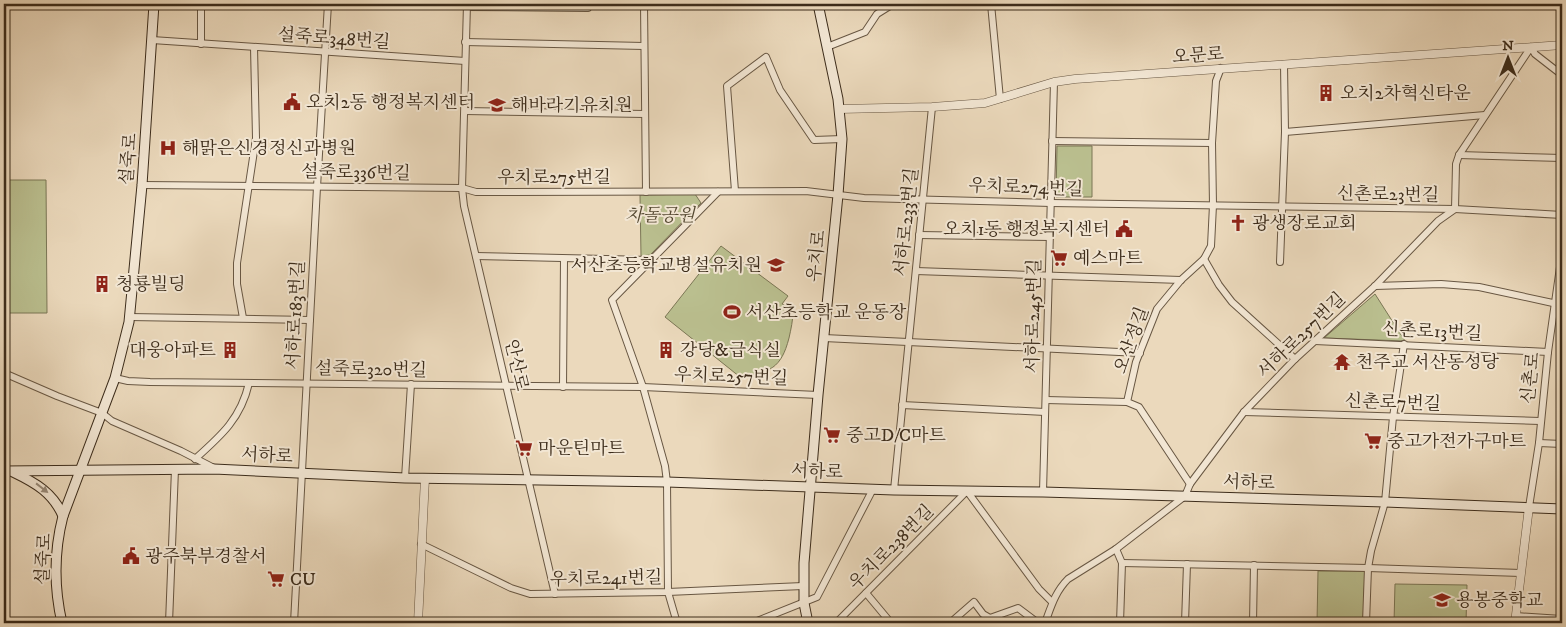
<svg xmlns="http://www.w3.org/2000/svg" width="1566" height="627" font-family="'IM FELL DW Pica','Noto Serif KR',serif">
	<style>
		.green { fill: #babf8f; stroke: #7b7655 }
		.lines { fill: none; stroke-linecap: round; stroke-linejoin: round }
		.minor-casing { stroke: #685743; stroke-width: 8 }
		.tertiary-casing { stroke: #685743; stroke-width: 9 }
		.secondary-casing { stroke: #3c2c1b; stroke-width: 11 }
		.minor { stroke: #f2e6d3; stroke-width: 6 }
		.tertiary { stroke: #f2e6d3; stroke-width: 8 }
		.secondary { stroke: #f2e6d3; stroke-width: 9 }
		.oneway { fill: #978977 }
		.labels { text-anchor: middle; stroke-width: 4; stroke-linejoin: round; paint-order: stroke }
		.street-label { font-size: 18px; fill: #3c2c1b; stroke: #f2e6d3 }
		.poi-label { font-size: 18px; fill: #3c2c1b; stroke: #f2e6d3; text-anchor: start }
		.park-label { font-size: 18px; font-style: italic; fill: #554932; stroke: #f2e6d3 }
	</style>
	<rect width="100%" height="100%" fill="#ebd9bc"/>
	<filter id="stains"><feTurbulence type="fractalNoise" baseFrequency=".004" numOctaves="4"/><feColorMatrix values="0 0 0 0 .2 0 0 0 0 .09 0 0 0 0 .02 0 0 0 .5 -.17"/></filter>
	<radialGradient id="worn" r=".72"><stop offset=".6" stop-color="#630" stop-opacity="0"/><stop offset="1" stop-color="#630" stop-opacity=".3"/></radialGradient>
	<g class="green">
		<path d="M1057 146H1092V197H1056Z"/>
		<path d="M4 180H46L47 313H4Z"/>
		<path d="M695 194 701 203 650 255 641 256 640 195Z"/>
		<path d="M721 246 788 296 782 304 791 307 793 311C793 320 791 329 789 338 781 369 770 372 740 377L665 317Z"/>
		<path d="M1375 294 1405 341 1324 338Z"/>
		<path d="M1318 571H1365L1363 623H1317Z"/>
		<path d="M1395 584 1467 585 1466 623H1394Z"/>
	</g>
	<g class="lines">
		<g class="minor-casing">
			<g id="minor">
				<path d="M201 4V44"/>
				<path d="M467 4 462 188 464 206 555 594"/>
				<path d="M644 4 646 192"/>
				<path d="M991 4 1000 99"/>
				<path d="M466 7 588 8 589 4"/>
				<path d="M152 40 465 61"/>
				<path d="M465 42 644 46"/>
				<path d="M827 47 865 32 877 14 893 4"/>
				<path d="M465 111 645 114"/>
				<path d="M1285 132 1485 115"/>
				<path d="M1052 141 1212 143"/>
				<path d="M1459 155 1562 158"/>
				<path d="M142 185 462 188 476 192 806 191 864 198 1051 203 1455 209 1562 215"/>
				<path d="M735 191 727 86 766 57 780 90 814 140 842 139"/>
				<path d="M919 235 1050 237"/>
				<path d="M476 256 649 260"/>
				<path d="M1204 259 1219 285 1232 302 1295 359"/>
				<path d="M1280 262 1285 132 1284 64"/>
				<path d="M916 271 1181 280"/>
				<path d="M1375 286 1441 284 1479 287 1562 305"/>
				<path d="M129 317 310 320"/>
				<path d="M243 318 237 284V263L256 138 254 47"/>
				<path d="M824 338 1140 353"/>
				<path d="M1315 341 1548 352"/>
				<path d="M4 373 57 396 102 413 112 421 181 451 214 468"/>
				<path d="M115 378 128 381 150 382 643 387 818 395"/>
				<path d="M563 387 564 259"/>
				<path d="M1046 400 1127 402"/>
				<path d="M902 405 1045 412"/>
				<path d="M1244 412 1540 421"/>
				<path d="M1539 443 1562 444"/>
				<path d="M195 459C222 435 241 418 249 383"/>
				<path d="M405 478 411 384"/>
				<path d="M1190 484 1139 407 1127 402 1136 362 1157 309 1181 280 1204 259 1211 246 1213 205 1212 143 1216 81 1221 68"/>
				<path d="M894 490 932 107"/>
				<path d="M1043 492 1054 82"/>
				<path d="M1529 507 1539 443 1548 352 1562 253"/>
				<path d="M421 544 511 588 530 594 668 592 803 586"/>
				<path d="M1116 549 1122 563 1120 623"/>
				<path d="M1122 563 1368 568 1521 573"/>
				<path d="M866 593 891 623"/>
				<path d="M1516 616 1562 619"/>
				<path d="M169 623 175 469"/>
				<path d="M299 623H294L317 187 328 4"/>
				<path d="M677 623 668 592 667 482 665 466 643 387 612 300 718 192"/>
				<path d="M752 623 817 597 873 489"/>
				<path d="M836 623 967 491 1039 589 1052 602"/>
				<path d="M928 623 932 622V623"/>
				<path d="M950 623 974 602 983 614 990 618 1018 608 1038 623"/>
				<path d="M1045 623C1051 607 1055 592 1068 579L1116 549 1185 496 1190 484 1244 412 1295 359 1375 286 1438 221 1455 209 1456 164 1459 155 1531 47 1535 54 1562 75"/>
				<path d="M1185 623 1187 564"/>
				<path d="M1253 623 1254 565"/>
				<path d="M1366 623 1368 568 1371 551 1385 502 1393 417 1404 344"/>
			</g>
		</g>
		<g class="tertiary-casing">
			<g id="tertiary">
				<path d="M839 109 932 107 985 103 1054 82 1075 79 1562 45"/>
				<path d="M418 623 425 478"/>
				<path d="M1515 623 1529 507"/>
			</g>
		</g>
		<g class="secondary-casing">
			<g id="secondary">
				<path d="M4 471 214 469 405 478 667 482 894 490 1043 492 1385 502 1562 509"/>
				<path d="M13 472C36 483 53 493 63 516"/>
				<path d="M62 623C54 588 54 551 63 516L115 378 129 322 142 185 154 4"/>
				<path d="M808 623 804 603V563L818 395 838 195 842 139 838 99 818 4"/>
			</g>
		</g>
		<use href="#minor" class="minor"/>
		<use href="#tertiary" class="tertiary"/>
		<use href="#secondary" class="secondary"/>
	</g>
	<defs><path id="oneway-solid" d="M-6-.8H1V-3.2L6.5 0L1 3.2V.8H-6Z" transform="scale(1.25)"/></defs>
	<use class="oneway" href="#oneway-solid" transform="translate(42 488) rotate(38)"/>
	<defs>
		<g id="building-bare" transform="scale(1.35)"><path d="M-4-6H4V6H1V3H-1V6H-4ZM-2.5-4.3h1.7v1.8h-1.7ZM.8-4.3h1.7v1.8H.8ZM-2.5-1h1.7V.8h-1.7ZM.8-1h1.7V.8H.8Z" fill="#8f2418" stroke="#f2e6d3" stroke-width="2.5" paint-order="stroke"/></g>
		<g id="civic-bare" transform="scale(1.35)"><path d="M-.6-6.5H3V-4.5H.6V-3L4-1V1h2V6H-6V1h2V-1L-.6-3ZM-1.2 2.5V6h2.4V2.5Z" fill="#8f2418" stroke="#f2e6d3" stroke-width="2.5" paint-order="stroke"/></g>
		<g id="school-bare" transform="scale(1.35)"><path d="M0-5L7-2L0 1L-7-2ZM-4 1L0 2.5L4 1V4Q0 6-4 4Z" fill="#8f2418" stroke="#f2e6d3" stroke-width="2.5" paint-order="stroke"/></g>
		<g id="hospital-bare" transform="scale(1.35)"><path d="M-5-5h3v3.5h4V-5h3V5h-3V1.5h-4V5h-3Z" fill="#8f2418" stroke="#f2e6d3" stroke-width="2.5" paint-order="stroke"/></g>
		<g id="church-bare" transform="scale(1.35)"><path d="M-1.2-6h2.4v3.5h3.3v2.4h-3.3V6h-2.4V-.1h-3.3v-2.4h3.3Z" fill="#8f2418" stroke="#f2e6d3" stroke-width="2.5" paint-order="stroke"/></g>
		<g id="supermarket-bare" transform="scale(1.35)"><path d="M-6-5.5h2.5l.6 2H6L4.5 2H-2.5L-4.4-4H-6ZM-1.5 3.2a1.3 1.3 0 1 0 .1 0ZM3 3.2a1.3 1.3 0 1 0 .1 0Z" fill="#8f2418" stroke="#f2e6d3" stroke-width="2.5" paint-order="stroke"/></g>
		<g id="stadium-bare" transform="scale(1.35)"><path d="M0-5a6.5 5 0 1 0 0 10a6.5 5 0 1 0 0-10ZM-3.5-1.8h7v3.6h-7Z" fill="#8f2418" stroke="#f2e6d3" stroke-width="2.5" paint-order="stroke"/></g>
		<g id="temple-bare" transform="scale(1.35)"><path d="M0-6L5-2H3V0L6.5 2.5H4V6H1.5V3h-3V6H-4V2.5H-6.5L-3 0V-2H-5Z" fill="#8f2418" stroke="#f2e6d3" stroke-width="2.5" paint-order="stroke"/></g>
	</defs>
	<g fill-rule="evenodd">
		<use href="#building-bare" x="1326" y="93"/>
		<use href="#civic-bare" x="292" y="102"/>
		<use href="#school-bare" x="497" y="105"/>
		<use href="#hospital-bare" x="168" y="148"/>
		<use href="#church-bare" x="1238" y="223"/>
		<use href="#civic-bare" x="1124" y="229"/>
		<use href="#supermarket-bare" x="1059" y="258"/>
		<use href="#school-bare" x="776" y="265"/>
		<use href="#building-bare" x="102" y="284"/>
		<use href="#stadium-bare" x="732" y="312"/>
		<use href="#building-bare" x="230" y="350"/>
		<use href="#building-bare" x="666" y="350"/>
		<use href="#temple-bare" x="1342" y="362"/>
		<use href="#supermarket-bare" x="832" y="435"/>
		<use href="#supermarket-bare" x="1373" y="441"/>
		<use href="#supermarket-bare" x="524" y="448"/>
		<use href="#civic-bare" x="131" y="556"/>
		<use href="#supermarket-bare" x="276" y="579"/>
		<use href="#school-bare" x="1442" y="600"/>
	</g>
	<g class="labels">
		<g class="street-label">
			<text transform="translate(334 38) rotate(4)" y="6">설죽로348번길</text>
			<text transform="translate(1198 55) rotate(-4)" y="6">오문로</text>
			<text transform="translate(128 159) rotate(-85)" y="6">설죽로</text>
			<text transform="translate(356 172) rotate(1)" y="6">설죽로336번길</text>
			<text x="554" y="183">우치로275번길</text>
			<text transform="translate(1026 187) rotate(2)" y="6">우치로274번길</text>
			<text transform="translate(1388 194) rotate(1)" y="6">신촌로23번길</text>
			<text transform="translate(906 222) rotate(-84)" y="6">서하로233번길</text>
			<text transform="translate(816 256) rotate(-84)" y="6">우치로</text>
			<text transform="translate(295 315) rotate(-87)" y="6">서하로183번길</text>
			<text transform="translate(1033 316) rotate(-89)" y="6">서하로245번길</text>
			<text transform="translate(1432 331) rotate(3)" y="6">신촌로13번길</text>
			<text transform="translate(1301 335) rotate(-44)" y="6">서하로257번길</text>
			<text transform="translate(1131 340) rotate(-70)" y="6">오산정길</text>
			<text transform="translate(517 365) rotate(77)" y="6">안산로</text>
			<text transform="translate(371 369) rotate(1)" y="6">설죽로320번길</text>
			<text transform="translate(731 376) rotate(2)" y="6">우치로257번길</text>
			<text transform="translate(1530 378) rotate(-84)" y="6">신촌로</text>
			<text transform="translate(1393 402) rotate(2)" y="6">신촌로7번길</text>
			<text transform="translate(267 455) rotate(3)" y="6">서하로</text>
			<text transform="translate(817 471) rotate(2)" y="6">서하로</text>
			<text transform="translate(1249 482) rotate(2)" y="6">서하로</text>
			<text transform="translate(891 547) rotate(-45)" y="6">우치로238번길</text>
			<text transform="translate(43 559) rotate(-87)" y="6">설죽로</text>
			<text transform="translate(606 578) rotate(-1)" y="6">우치로241번길</text>
		</g>
		<g class="poi-label">
			<text x="1340" y="99">오치2차혁신타운</text>
			<text x="306" y="108">오치2동 행정복지센터</text>
			<text x="511" y="111">해바라기유치원</text>
			<text x="182" y="154">해맑은신경정신과병원</text>
			<text x="1252" y="229">광생장로교회</text>
			<text x="1110" y="235" text-anchor="end">오치1동 행정복지센터</text>
			<text x="1073" y="264">예스마트</text>
			<text x="762" y="271" text-anchor="end">서산초등학교병설유치원</text>
			<text x="116" y="290">청룡빌딩</text>
			<text x="746" y="318">서산초등학교 운동장</text>
			<text x="216" y="356" text-anchor="end">대웅아파트</text>
			<text x="680" y="356">강당&amp;급식실</text>
			<text x="1356" y="368">천주교 서산동성당</text>
			<text x="846" y="441">중고D/C마트</text>
			<text x="1387" y="447">중고가전가구마트</text>
			<text x="538" y="454">마운틴마트</text>
			<text x="145" y="562">광주북부경찰서</text>
			<text x="290" y="585">CU</text>
			<text x="1456" y="606">용봉중학교</text>
		</g>
		<g class="park-label">
			<text x="660" y="221">차돌공원</text>
		</g>
	</g>
	<rect width="1566" height="627" fill="none" stroke="#ebd9bc" stroke-width="20"/>
	<rect x="5" y="5" width="1556" height="617" fill="none" stroke="#3c2c1b" stroke-width="2.5"/>
	<rect x="10" y="10" width="1546" height="607" fill="none" stroke="#3c2c1b"/>
	<g transform="translate(1508 58)" stroke="#f2e6d3" stroke-width="4" paint-order="stroke">
	<path d="M0-4L9 19L0 12L-9 19Z" fill="#3c2c1b"/>
	<text y="-8" font-size="14" font-weight="bold" text-anchor="middle" fill="#3c2c1b">N</text>
	</g>
	<rect width="100%" height="100%" filter="url(#stains)"/>
	<rect width="100%" height="100%" fill="url(#worn)"/>
</svg>
